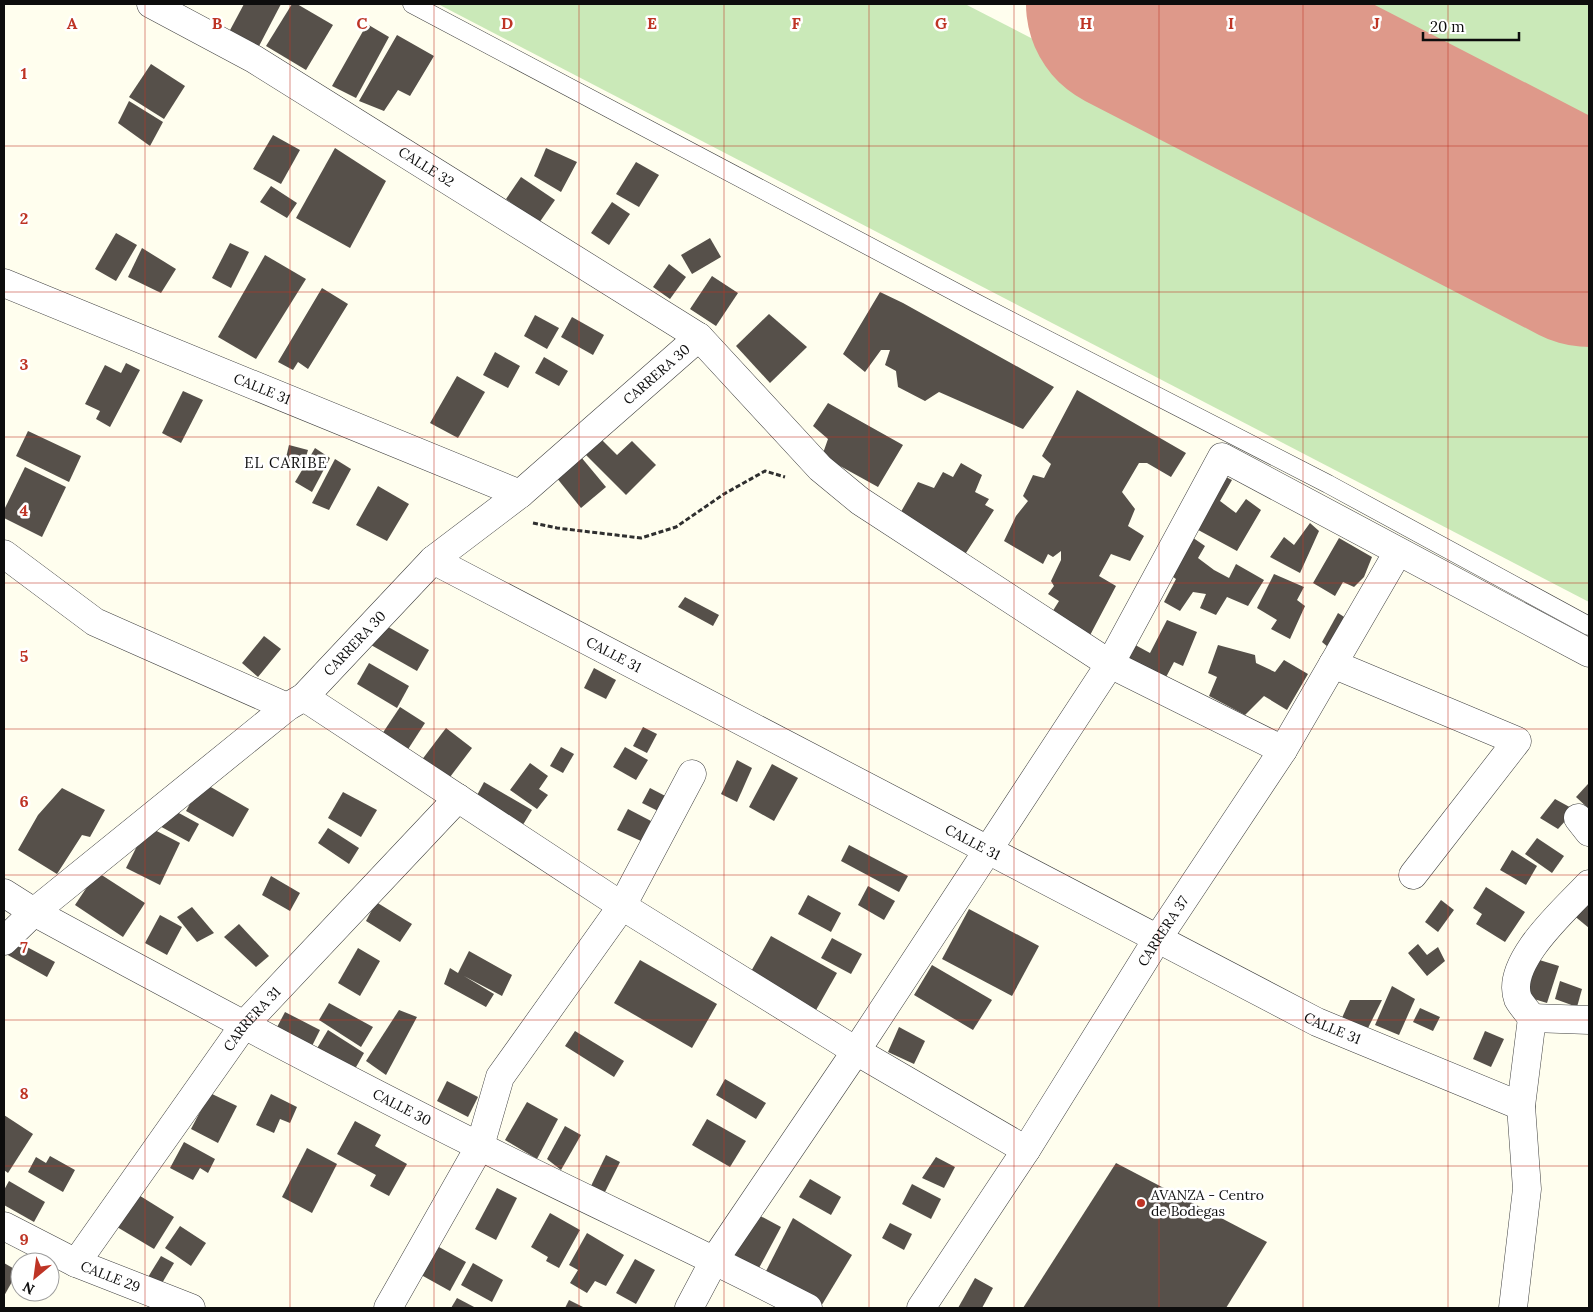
<svg xmlns="http://www.w3.org/2000/svg" width="1593" height="1312" font-family="Lora,serif">
	<style>
		.green { fill: #cae9b8 }
		.lines { fill: none; stroke-linecap: round; stroke-linejoin: round }
		.runway { stroke: #de998a; stroke-width: 218 }
		.building { fill: #56504a }
		.lane-casing { stroke: #404040; stroke-width: 19 }
		.street-casing { stroke: #404040; stroke-width: 29 }
		.path { stroke: #2f2f2f; stroke-width: 3; stroke-dasharray: 5 2.5; stroke-linecap: butt }
		.lane { stroke: #fff; stroke-width: 18 }
		.street { stroke: #fff; stroke-width: 28 }
		.grid { fill: none; stroke: #be3425; stroke-width: 1; stroke-opacity: 0.55 }
		.poi-dot { fill: #be3425; stroke: #fff; stroke-width: 2 }
		.labels { text-anchor: middle; stroke-width: 5; stroke-linejoin: round; paint-order: stroke }
		.street-label { font-size: 14px; fill: #0d0d0d; stroke: #fff }
		.poi-label { font-size: 14px; fill: #0d0d0d; stroke: #fff; text-anchor: start }
		.neighbourhood-label { font-size: 15px; letter-spacing: 1px; fill: #0d0d0d; stroke: #fff }
		.grid-label { font-size: 16px; text-anchor: middle; font-weight: bold; fill: #be3425; stroke: #fff; stroke-width: 5; stroke-linejoin: round; paint-order: stroke }
	</style>
	<rect width="100%" height="100%" fill="#fffeee"/>
	<g class="green">
		<path d="M438 4H965L1589 326V602Z"/>
		<path d="M1285 4H1589V161Z"/>
	</g>
	<g class="lines">
		<path class="runway" d="M1135 4 1589 238"/>
	</g>
	<g class="building">
		<path d="M244 4H281L258 48 229 32Z"/>
		<path d="M292 4H297L333 25 306 70 266 46Z"/>
		<path d="M367 24 389 37 356 98 332 86Z"/>
		<path d="M397 35 434 56 410 96 398 90 384 111 359 101Z"/>
		<path d="M151 64 185 86 164 119 129 97Z"/>
		<path d="M129 101 163 122 150 146 118 123Z"/>
		<path d="M273 135 300 150 281 184 253 169Z"/>
		<path d="M335 148 386 181 350 248 296 218Z"/>
		<path d="M546 148 577 162 561 192 534 176Z"/>
		<path d="M636 162 659 175 639 207 616 194Z"/>
		<path d="M521 177 555 200 539 223 506 199Z"/>
		<path d="M271 186 297 203 287 218 260 202Z"/>
		<path d="M612 202 630 214 609 245 591 233Z"/>
		<path d="M116 233 137 245 116 281 95 269Z"/>
		<path d="M710 238 721 257 692 274 681 255Z"/>
		<path d="M230 243 249 252 231 288 212 278Z"/>
		<path d="M142 248 176 269 161 293 128 277Z"/>
		<path d="M265 255 306 279 256 359 218 337Z"/>
		<path d="M669 264 686 277 670 299 653 287Z"/>
		<path d="M712 276 738 293 716 326 690 309Z"/>
		<path d="M322 288 348 304 308 369 298 362 293 370 278 362Z"/>
		<path d="M880 292 903 303 1054 387 1023 429 939 392 925 401 898 387 896 371 885 365 890 350H881L865 372 843 354Z"/>
		<path d="M769 314 807 347 770 383 736 346Z"/>
		<path d="M535 315 559 328 547 349 524 336Z"/>
		<path d="M572 317 604 335 593 355 561 337Z"/>
		<path d="M495 352 520 366 508 388 483 375Z"/>
		<path d="M544 357 568 371 559 386 535 373Z"/>
		<path d="M126 363 140 370 110 427 96 419 100 411 85 404 105 365 121 373Z"/>
		<path d="M457 376 485 392 458 438 430 423Z"/>
		<path d="M1077 390 1186 453 1171 477 1147 463H1139L1122 492 1135 509 1128 526 1144 536 1130 561 1111 554 1099 576 1116 586 1087 641 1049 617 1059 601 1048 594 1054 586 1051 581 1061 560V551L1053 557 1048 554 1043 564 1004 541 1016 516 1028 501 1023 496 1033 475 1044 478 1051 464 1042 456Z"/>
		<path d="M183 391 203 400 181 443 162 433Z"/>
		<path d="M828 403 903 445 878 487 822 456 828 439 813 426Z"/>
		<path d="M28 431 81 456 69 482 16 456Z"/>
		<path d="M601 439 617 455 632 441 656 465 626 495 585 454Z"/>
		<path d="M289 445 308 450 303 467 285 462Z"/>
		<path d="M315 448 330 458 312 492 295 482Z"/>
		<path d="M581 457 606 487 581 508 556 477Z"/>
		<path d="M335 459 351 469 329 510 312 503Z"/>
		<path d="M961 463 982 475 975 492 989 499 985 505 994 510 964 556 898 517 918 482 934 488 943 472 953 477Z"/>
		<path d="M25 467 66 487 42 537 4 518V510Z"/>
		<path d="M1218 473 1232 480 1220 501 1236 513 1246 499 1261 510 1237 551 1189 525Z"/>
		<path d="M378 486 409 504 387 541 356 525Z"/>
		<path d="M1310 523 1319 531 1300 573 1270 557 1284 537 1294 545Z"/>
		<path d="M1186 533 1205 546 1198 558 1214 570 1229 578 1236 564 1264 580 1248 606 1227 597 1216 615 1200 608 1206 594 1193 592 1180 611 1164 602 1176 579 1166 572Z"/>
		<path d="M1339 538 1372 557 1364 577 1354 587 1343 582 1335 596 1313 583Z"/>
		<path d="M1274 574 1304 587 1297 600 1305 606 1290 639 1271 629 1277 620 1257 608Z"/>
		<path d="M685 597 719 615 713 626 678 607Z"/>
		<path d="M1338 613 1352 622 1335 653 1322 642Z"/>
		<path d="M1167 620 1197 632 1183 666 1174 662 1165 679 1119 655 1128 641 1150 653Z"/>
		<path d="M383 624 429 650 417 671 371 645Z"/>
		<path d="M264 636 281 649 258 677 242 663Z"/>
		<path d="M1218 645 1255 655 1256 663 1275 672 1284 660 1308 674 1287 710 1264 696 1245 715 1209 696 1217 677 1208 673Z"/>
		<path d="M369 663 409 686 397 708 357 684Z"/>
		<path d="M594 668 616 680 606 699 584 688Z"/>
		<path d="M400 707 425 723 403 757 378 740Z"/>
		<path d="M643 727 657 734 647 753 633 746Z"/>
		<path d="M446 728 472 748 447 781 421 761Z"/>
		<path d="M561 747 574 754 563 773 550 766Z"/>
		<path d="M625 747 648 760 636 780 613 767Z"/>
		<path d="M737 760 752 768 737 802 721 794Z"/>
		<path d="M530 763 548 776 539 789 548 795 537 809 510 790Z"/>
		<path d="M772 764 798 778 774 821 749 807Z"/>
		<path d="M202 782 249 809 233 837 186 811Z"/>
		<path d="M484 782 532 810 521 828 475 799Z"/>
		<path d="M1588 784 1589 786V809L1576 797Z"/>
		<path d="M62 788 105 810 90 837 82 835 57 874 18 850 38 815Z"/>
		<path d="M650 788 673 800 666 815 642 803Z"/>
		<path d="M343 792 377 810 361 837 328 818Z"/>
		<path d="M1555 799 1575 810 1558 829 1540 818Z"/>
		<path d="M166 806 199 824 189 842 156 824Z"/>
		<path d="M628 809 651 821 641 841 617 830Z"/>
		<path d="M147 826 180 843 160 885 126 868Z"/>
		<path d="M328 828 359 848 349 864 318 843Z"/>
		<path d="M1537 838 1564 856 1552 873 1525 854Z"/>
		<path d="M849 845 908 876 899 892 841 861Z"/>
		<path d="M1512 850 1537 866 1526 885 1500 870Z"/>
		<path d="M97 872 145 903 123 937 75 905Z"/>
		<path d="M271 876 300 893 290 911 262 895Z"/>
		<path d="M868 886 895 901 884 920 858 905Z"/>
		<path d="M1486 887 1525 912 1505 942 1476 924 1482 914 1473 908Z"/>
		<path d="M1589 891V928L1572 914Z"/>
		<path d="M808 895 841 913 831 932 798 914Z"/>
		<path d="M1441 900 1454 910 1438 932 1425 922Z"/>
		<path d="M376 902 412 924 400 942 366 921Z"/>
		<path d="M192 907 214 933 197 942 177 917Z"/>
		<path d="M969 909 1039 946 1012 996 942 959Z"/>
		<path d="M160 915 182 927 167 955 145 943Z"/>
		<path d="M239 924 269 956 256 967 224 937Z"/>
		<path d="M771 936 837 973 811 1019 745 982Z"/>
		<path d="M832 938 862 954 851 974 821 958Z"/>
		<path d="M14 940 55 962 47 977 6 954Z"/>
		<path d="M1418 944 1427 955 1438 947 1445 961 1427 976 1408 953Z"/>
		<path d="M358 948 380 961 360 996 338 983Z"/>
		<path d="M469 951 512 975 502 996 464 976 494 994 486 1007 444 984 450 968 458 973Z"/>
		<path d="M1533 958 1559 966 1547 1003 1521 995Z"/>
		<path d="M640 960 717 1004 692 1048 614 1003Z"/>
		<path d="M932 965 992 1000 973 1030 914 995Z"/>
		<path d="M1560 981 1582 989 1577 1007 1555 999Z"/>
		<path d="M1392 986 1415 999 1399 1035 1375 1025Z"/>
		<path d="M1350 1000H1382L1365 1034 1341 1020Z"/>
		<path d="M329 1003 373 1027 361 1047 319 1020Z"/>
		<path d="M1420 1008 1440 1017 1433 1031 1413 1022Z"/>
		<path d="M399 1010 417 1017 386 1075 366 1061Z"/>
		<path d="M285 1012 320 1030 311 1048 275 1031Z"/>
		<path d="M899 1027 925 1041 914 1064 888 1052Z"/>
		<path d="M328 1030 364 1053 351 1076 313 1055Z"/>
		<path d="M575 1031 624 1061 614 1077 565 1046Z"/>
		<path d="M1485 1031 1504 1039 1491 1067 1473 1059Z"/>
		<path d="M725 1079 766 1103 756 1119 716 1095Z"/>
		<path d="M447 1081 478 1097 468 1117 437 1101Z"/>
		<path d="M210 1093 237 1106 218 1143 191 1129Z"/>
		<path d="M271 1094 297 1107 290 1123 280 1119 274 1133 256 1125Z"/>
		<path d="M527 1102 558 1119 537 1159 505 1140Z"/>
		<path d="M4 1115 33 1134 8 1173 4 1170Z"/>
		<path d="M707 1119 746 1141 730 1167 692 1145Z"/>
		<path d="M355 1121 381 1135 375 1146 407 1164 389 1196 370 1186 376 1175 337 1154Z"/>
		<path d="M565 1126 581 1135 561 1170 547 1159Z"/>
		<path d="M184 1142 215 1159 208 1173 200 1168 193 1180 170 1168Z"/>
		<path d="M307 1148 337 1164 312 1213 282 1197Z"/>
		<path d="M606 1155 620 1162 605 1192 591 1186Z"/>
		<path d="M50 1156 75 1170 63 1192 28 1172 36 1157 46 1163Z"/>
		<path d="M936 1157 955 1167 944 1188 922 1178Z"/>
		<path d="M1116 1163 1267 1242 1226 1308H1023Z"/>
		<path d="M810 1179 841 1197 831 1215 799 1197Z"/>
		<path d="M9 1181 45 1202 34 1222 4 1205V1190Z"/>
		<path d="M912 1184 941 1199 931 1219 902 1204Z"/>
		<path d="M497 1188 517 1198 496 1240 475 1229Z"/>
		<path d="M137 1194 174 1217 154 1249 117 1227Z"/>
		<path d="M751 1211 781 1227 759 1268 729 1252Z"/>
		<path d="M550 1213 580 1230 559 1268 546 1261 548 1257 531 1247Z"/>
		<path d="M793 1218 852 1255 820 1308 764 1275Z"/>
		<path d="M890 1223 912 1234 904 1250 882 1238Z"/>
		<path d="M180 1226 206 1243 191 1266 165 1248Z"/>
		<path d="M587 1233 624 1255 606 1286 595 1281 587 1293 570 1283 578 1270 569 1265Z"/>
		<path d="M430 1242 466 1262 450 1291 414 1271Z"/>
		<path d="M161 1256 174 1263 158 1290 145 1282Z"/>
		<path d="M635 1259 655 1270 636 1304 616 1293Z"/>
		<path d="M4 1263 18 1271 4 1296Z"/>
		<path d="M473 1263 503 1280 492 1302 461 1285Z"/>
		<path d="M975 1278 993 1288 982 1308H958Z"/>
		<path d="M457 1298 476 1308H451Z"/>
		<path d="M569 1300 585 1308H565Z"/>
	</g>
	<g class="lines">
		<g class="lane-casing">
			<path id="lane" d="M412 4 976 303 1328 484 1589 626"/>
		</g>
		<g class="street-casing">
			<g id="street">
				<path id="s1" d="M151 4 254 59 699 337 820 468 860 501 1110 664 1283 750"/>
				<path id="s2" d="M4 283 520 494"/>
				<path d="M4 554 95 622 287 707"/>
				<path id="s3" d="M433 560 1317 1022 1521 1106"/>
				<path d="M1333 664 1517 741 1413 875"/>
				<path d="M304 697 622 906 856 1051 1026 1150"/>
				<path d="M1578 818 1589 832"/>
				<path id="s4" d="M4 893 34 912C181 992 329 1071 479 1146 588 1201 699 1251 808 1308"/>
				<path id="s5" d="M4 941 34 912 287 707 304 697 433 560 520 494 699 337"/>
				<path d="M1532 1018C1528 1012 1521 1005 1518 999 1504 962 1567 908 1589 884"/>
				<path d="M1532 1018 1589 1020"/>
				<path id="s6" d="M4 1226 76 1263 191 1308"/>
				<path id="s7" d="M76 1263 244 1025 458 798"/>
				<path d="M388 1308 480 1146 500 1077 622 906 692 774"/>
				<path d="M689 1308 715 1259 856 1051 1110 664 1222 457 1589 653"/>
				<path id="s8" d="M921 1308 1026 1150 1158 938 1283 750 1398 552"/>
				<path d="M1513 1308 1527 1189 1521 1106 1532 1018"/>
			</g>
		</g>
		<path class="path" d="M533 523 557 528 641 538 676 527 724 494 765 471 785 477"/>
		<use href="#lane" class="lane"/>
		<use href="#street" class="street"/>
	</g>
	<path class="grid" d="M145 4V1308M290 4V1308M434 4V1308M579 4V1308M724 4V1308M869 4V1308M1014 4V1308M1159 4V1308M1303 4V1308M1448 4V1308M4 146H1589M4 292H1589M4 437H1589M4 583H1589M4 729H1589M4 875H1589M4 1020H1589M4 1166H1589"/>
	<circle class="poi-dot" cx="1141" cy="1203" r="5"/>
	<g class="labels">
		<g class="street-label">
			<text dy="5" stroke="none"><textPath href="#s1" startOffset="320">CALLE 32</textPath></text>
			<text dy="5" stroke="none"><textPath href="#s5" startOffset="866">CARRERA 30</textPath></text>
			<text dy="5" stroke="none"><textPath href="#s2" startOffset="279">CALLE 31</textPath></text>
			<text dy="5" stroke="none"><textPath href="#s5" startOffset="461">CARRERA 30</textPath></text>
			<text dy="5" stroke="none"><textPath href="#s3" startOffset="204">CALLE 31</textPath></text>
			<text dy="5" stroke="none"><textPath href="#s3" startOffset="609">CALLE 31</textPath></text>
			<text dy="5" stroke="none"><textPath href="#s8" startOffset="448">CARRERA 37</textPath></text>
			<text dy="5" stroke="none"><textPath href="#s7" startOffset="301">CARRERA 31</textPath></text>
			<text dy="5" stroke="none"><textPath href="#s3" startOffset="1014">CALLE 31</textPath></text>
			<text dy="5" stroke="none"><textPath href="#s4" startOffset="452">CALLE 30</textPath></text>
			<text dy="5" stroke="none"><textPath href="#s6" startOffset="118">CALLE 29</textPath></text>
		</g>
		<g class="poi-label">
			<text x="1151" y="1200">AVANZA - Centro<tspan x="1151" dy="16">de Bodegas</tspan></text>
		</g>
		<g class="neighbourhood-label">
			<text x="286" y="468">EL CARIBE</text>
		</g>
	</g>
	<g class="grid-label">
		<text x="72" y="29">A</text>
		<text x="217" y="29">B</text>
		<text x="362" y="29">C</text>
		<text x="507" y="29">D</text>
		<text x="652" y="29">E</text>
		<text x="796" y="29">F</text>
		<text x="941" y="29">G</text>
		<text x="1086" y="29">H</text>
		<text x="1231" y="29">I</text>
		<text x="1376" y="29">J</text>
		<text x="24" y="79">1</text>
		<text x="24" y="224">2</text>
		<text x="24" y="370">3</text>
		<text x="24" y="516">4</text>
		<text x="24" y="662">5</text>
		<text x="24" y="807">6</text>
		<text x="24" y="953">7</text>
		<text x="24" y="1099">8</text>
		<text x="24" y="1245">9</text>
	</g>
	<rect width="1593" height="1312" fill="none" stroke="#0d0d0d" stroke-width="10"/>
	<g transform="translate(35 1277) rotate(209)"><circle r="24" fill="#ffffff" stroke="#9e9e9e"/>
	<path d="M0-4L9 19L0 12L-9 19Z" fill="#be3425"/>
	<text y="-8" font-size="14" font-weight="bold" text-anchor="middle" fill="#0d0d0d">N</text>
	</g>
	<path d="M1423 32v8h96v-8" fill="none" stroke="#0d0d0d" stroke-width="2.5"/>
	<text x="1430" y="32" font-size="15" fill="#0d0d0d" stroke="#ffffff" stroke-width="4" paint-order="stroke">20 m</text>
</svg>
